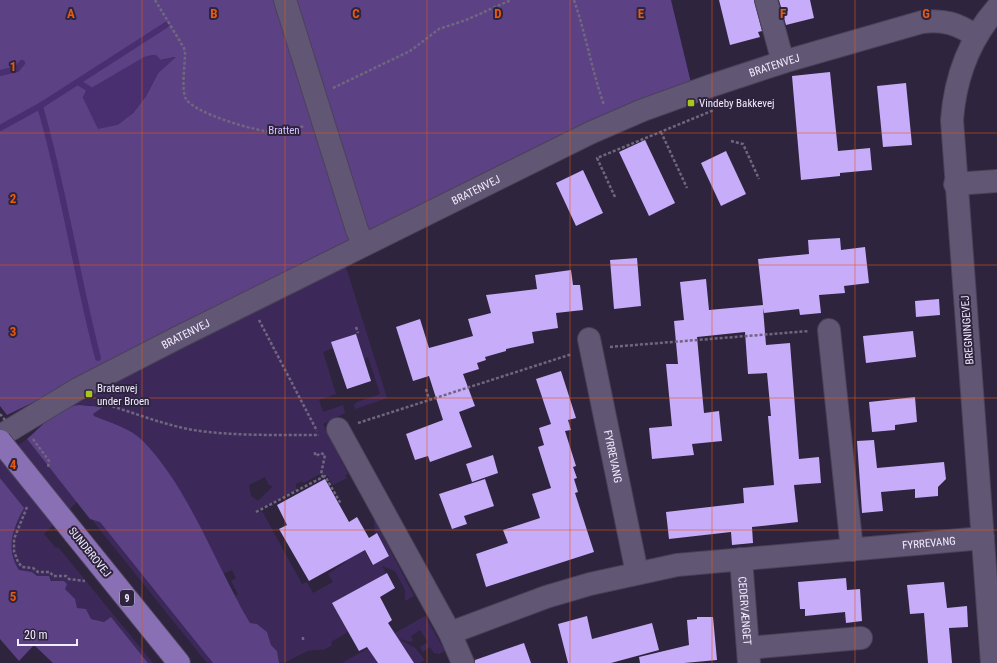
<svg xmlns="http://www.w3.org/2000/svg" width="997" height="663" font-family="'Roboto Condensed',sans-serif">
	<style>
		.green { fill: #3c295a; fill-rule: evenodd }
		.forest { fill: #5c4185; fill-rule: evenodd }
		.water { fill: #492e70 }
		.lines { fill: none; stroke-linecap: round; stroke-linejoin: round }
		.stream { stroke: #492e70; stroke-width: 6 }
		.building { fill: #c7acf9 }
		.minor-casing { stroke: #4b4259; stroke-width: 24 }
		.major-casing { stroke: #4b4259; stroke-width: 24 }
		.path { stroke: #6f677e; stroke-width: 2.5; stroke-dasharray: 3 2; stroke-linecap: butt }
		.minor { stroke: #615775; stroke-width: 22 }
		.major { stroke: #896fb3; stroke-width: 22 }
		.major-bridge-casing { stroke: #4b4259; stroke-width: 24; stroke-linecap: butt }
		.path-bridge { stroke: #6f677e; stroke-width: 2.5; stroke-dasharray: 3 2; stroke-linecap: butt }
		.major-bridge { stroke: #896fb3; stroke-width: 22 }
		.grid { fill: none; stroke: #e8590c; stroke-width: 1; stroke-opacity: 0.55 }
		.poi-dot { fill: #a9c71a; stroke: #2e243e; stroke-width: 1.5 }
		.labels { text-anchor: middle; stroke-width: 4; stroke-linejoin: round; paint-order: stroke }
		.shield { fill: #2e243e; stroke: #b6afc4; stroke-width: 1 }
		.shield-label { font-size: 10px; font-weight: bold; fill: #f1ebfd }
		.street-label { font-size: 11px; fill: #f1ebfd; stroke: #2e243e }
		.poi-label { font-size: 11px; fill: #f1ebfd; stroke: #2e243e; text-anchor: start }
		.park-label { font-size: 11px; fill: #d6c2fe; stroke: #2e243e }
		.grid-label { font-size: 13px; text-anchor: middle; font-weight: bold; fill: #e8590c; stroke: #2e243e; stroke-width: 4; stroke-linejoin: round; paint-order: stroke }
	</style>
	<rect width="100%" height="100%" fill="#2e243e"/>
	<g class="green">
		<path d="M345 264 387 398 355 409 354 405 357 402 380 394 368 357 364 359 356 334 331 342 333 348 323 352 336 394 319 400 323 412 343 405 345 413 323 424 348 474 345 475 347 478 333 485 327 475 320 474 304 483 302 481 296 484V490L256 511 257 513 262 511 302 584 307 582 313 593 333 582 328 574 346 562 343 556V537L363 526 365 536 359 540 372 565 389 556 377 533 375 535 374 519 414 596 405 601V590L395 571 382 566 386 574 332 603 348 632 331 642 332 645C322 653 318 648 308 651 297 655 289 663 279 663L277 651 271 645 267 632 257 624 250 623 235 596 238 594 231 581 236 578 232 570 223 574C200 530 178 477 142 441 130 428 111 423 94 416L92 414 102 408 89 405 70 406 124 376ZM265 477 269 485 273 486 258 501 251 496 249 485Z"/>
		<path d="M27 439 77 502 44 534 56 548 58 547 153 663H148L111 617 104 622 91 619 86 610 77 608C73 587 57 591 49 576H37L32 572 21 571C17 569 15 563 13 558 8 539 14 525 23 508L0 478V458Z"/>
		<path d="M92 520 100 521 213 663H207Z"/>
		<path d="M425 616 445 651 439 654 434 653 430 647 423 652 420 647 428 642 420 630 411 636 413 640 411 642 399 639 415 648 425 660 420 663H414L402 645 377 662 378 663H342Z"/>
	</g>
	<g class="forest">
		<path d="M0 0H671L691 83 7 415 0 406ZM175 57 158 73 146 96 133 113 117 125 83 98 86 91 161 60Z"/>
		<path d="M79 405 103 407 93 414 94 416C111 423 130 428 143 441 189 488 216 566 250 623L257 624 267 632 271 645 277 651 279 663H213L100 522 90 519 27 439C42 426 58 407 79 405Z"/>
		<path d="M0 478 24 508C13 528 5 548 19 570L32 572 37 576H49L51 581H64L67 584 65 589 75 599 77 608 86 609 91 619 104 622 111 617 148 663H53L34 645 19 661 0 639Z"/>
	</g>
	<path class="water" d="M152 55H156L161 60 176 57 158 73 146 96 133 113 117 125 98 129 83 98 86 91 144 57Z"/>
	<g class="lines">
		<g class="stream">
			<path d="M0 73 17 69 22 63"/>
			<path d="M78 82 89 89"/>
			<path d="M40 106 166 25"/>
			<path d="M0 128 40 106C64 189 76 274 98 358"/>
		</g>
	</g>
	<g class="building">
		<path d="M719 0H754L762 31 758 32 760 37 730 45Z"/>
		<path d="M779 0H810L814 18 786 25Z"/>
		<path d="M830 72 838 151 870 148 872 170 840 173V176L801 180 792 76Z"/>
		<path d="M906 83 912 145 883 147 877 86Z"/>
		<path d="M645 140 675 203 649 216 619 152Z"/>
		<path d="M726 151 746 194 721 206 701 163Z"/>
		<path d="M583 170 603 213 576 226 556 183Z"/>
		<path d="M840 238 841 250 865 247 869 283 844 286 845 293 819 295 821 313 800 315 799 309 764 313 763 308 766 345 790 343 799 459 819 457 821 483 794 485 798 522 752 527 753 543 732 545 731 532 669 539 666 512 744 503 743 488 774 485 768 416H771L767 373 748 374 745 332 697 337 704 413 719 411 722 441 692 444 694 455 652 459 649 428 672 426 666 364H678L674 321 684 320 680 282 706 279 709 310 763 305 758 259 809 254 808 240Z"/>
		<path d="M637 258 641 306 614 309 610 260Z"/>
		<path d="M571 270 573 285H580L583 310 556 313 558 328 532 332 534 343 506 349V351L485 357 486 360 477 363 479 369 463 374 475 406 459 412 472 447 430 462 428 456 415 460 406 434 443 420 429 376 413 381 396 327 420 319 429 348 473 336 468 319 491 313 486 295 537 289 535 275Z"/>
		<path d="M939 299 940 315 916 317 915 301Z"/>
		<path d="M913 331 916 357 866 363 863 336Z"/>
		<path d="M356 334 371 381 347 389 331 342Z"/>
		<path d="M561 371 576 418 568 420 571 430 565 431 576 466 573 467 577 478 574 479 578 492 575 493 594 552 486 587 476 554 508 543 503 530 540 518 532 494 551 488 538 447 544 445 539 428 551 424 536 379Z"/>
		<path d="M915 397 917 422 895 425V430L872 432 869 402Z"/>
		<path d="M874 440 877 468 944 462 946 479 938 487V496L915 498V489L881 492 883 511 862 513 857 441Z"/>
		<path d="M493 455 498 473 472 482 466 464Z"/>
		<path d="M325 479 349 522 357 517 369 538 377 533 389 556 373 565 365 550 309 581 279 529 287 525 277 505Z"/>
		<path d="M485 479 494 506 464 516 467 524 452 529 439 494Z"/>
		<path d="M387 573 395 588 380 597 392 620 388 623 414 663H378L367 647 359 651 332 603Z"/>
		<path d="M846 578 847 590 860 589 862 621 846 623 845 612 805 616V609H800L798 582Z"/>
		<path d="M944 582 947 608 967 606 968 627 949 628 952 663H928L924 613 910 614 907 585Z"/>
		<path d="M587 616 592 639 652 623 659 650 611 663H568L558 624Z"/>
		<path d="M697 617H713L717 660 684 663H640L639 657 689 645 687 620 697 619Z"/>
		<path d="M524 643 531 663H475V660Z"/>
	</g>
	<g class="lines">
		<g class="minor-casing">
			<g id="minor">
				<path d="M285 0 357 230 363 244"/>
				<path d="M766 0 783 62"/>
				<path d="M955 184 997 181"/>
				<path d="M829 330 852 550"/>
				<path id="s1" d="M589 339 637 573"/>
				<path id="s2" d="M338 429 450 633 546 597 590 584 677 565 983 538"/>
				<path id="s3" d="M0 436 78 389 179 337 590 133 643 110 707 87 783 62 922 22C944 19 958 24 976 36"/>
				<path id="s4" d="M741 559 749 663"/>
				<path d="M450 633 463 663"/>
				<path d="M748 648 861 638"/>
				<path d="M992 663 952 120C955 79 969 40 997 8"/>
			</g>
		</g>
		<g class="major-casing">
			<path id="major" d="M74 533 179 663"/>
		</g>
		<g class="path">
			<path d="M155 0 184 48 185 53C185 65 181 90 186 99 194 113 257 132 274 132 285 132 294 129 304 126"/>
			<path d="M574 0C586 35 592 71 604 105"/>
			<path d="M333 88 410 51 439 29 466 20 511 0"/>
			<path d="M661 132 687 188"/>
			<path d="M731 141 743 144 759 179"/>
			<path d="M615 197 597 158 714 110"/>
			<path d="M259 320 317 431"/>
			<path d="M356 327 358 333"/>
			<path d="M610 347 809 331"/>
			<path d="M426 389 429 399"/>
			<path d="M98 402C130 411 160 424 193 430 230 436 281 435 319 435"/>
			<path d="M358 423 572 354"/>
			<path d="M33 439 49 461 48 467"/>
			<path d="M323 477 325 476 341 504"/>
			<path d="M27 507 14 539V551L18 562 22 567 33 568 38 572H50L53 576H66L69 579 85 581"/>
			<path d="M256 512 323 477 321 474 325 455 321 453 316 456 314 451"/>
			<path d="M303 637V641"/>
		</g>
		<use href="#minor" class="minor"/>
		<use href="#major" class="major"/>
		<g class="major-bridge-casing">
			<path id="major-bridge" d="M0 441 74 533"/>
		</g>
		<path class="path-bridge" d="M0 414 5 420"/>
		<use href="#major-bridge" class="major-bridge"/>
	</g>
	<path class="grid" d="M142 0V663M285 0V663M427 0V663M570 0V663M712 0V663M855 0V663M0 133H997M0 265H997M0 398H997M0 530H997"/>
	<g class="poi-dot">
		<rect x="687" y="99" width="8" height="8" rx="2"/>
		<rect x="85" y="390" width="8" height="8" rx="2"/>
	</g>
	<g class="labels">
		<rect class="shield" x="120" y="590" width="14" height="16" rx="3"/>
		<g class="shield-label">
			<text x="127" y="602">9</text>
		</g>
		<g class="street-label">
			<text dy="4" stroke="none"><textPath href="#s3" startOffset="860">BRATENVEJ</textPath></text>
			<text dy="4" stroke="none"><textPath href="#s3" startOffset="536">BRATENVEJ</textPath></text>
			<text transform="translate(967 330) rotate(-94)" y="4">BREGNINGEVEJ</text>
			<text dy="4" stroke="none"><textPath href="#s3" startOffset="212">BRATENVEJ</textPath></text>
			<text dy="4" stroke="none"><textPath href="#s1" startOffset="120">FYRREVANG</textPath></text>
			<text dy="4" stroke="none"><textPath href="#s2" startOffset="723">FYRREVANG</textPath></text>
			<text transform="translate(90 552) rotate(51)" y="4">SUNDBROVEJ</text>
			<text dy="4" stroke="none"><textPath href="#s4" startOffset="52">CEDERVÆNGET</textPath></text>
		</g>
		<g class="poi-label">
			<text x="699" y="107">Vindeby Bakkevej</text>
			<text x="97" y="392">Bratenvej<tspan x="97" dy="13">under Broen</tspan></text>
		</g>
		<g class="park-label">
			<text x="284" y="134">Bratten</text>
		</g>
	</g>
	<g class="grid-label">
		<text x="71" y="18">A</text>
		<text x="214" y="18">B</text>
		<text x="356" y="18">C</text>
		<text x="498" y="18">D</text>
		<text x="641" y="18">E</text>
		<text x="783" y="18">F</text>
		<text x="926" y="18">G</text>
		<text x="13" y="71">1</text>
		<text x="13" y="203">2</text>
		<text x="13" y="336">3</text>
		<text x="13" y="469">4</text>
		<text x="13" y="601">5</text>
	</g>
	<path d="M18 639v6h59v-6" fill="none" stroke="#f1ebfd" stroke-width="2"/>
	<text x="24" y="639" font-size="12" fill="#f1ebfd" stroke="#2e243e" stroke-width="3" paint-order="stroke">20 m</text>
</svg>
